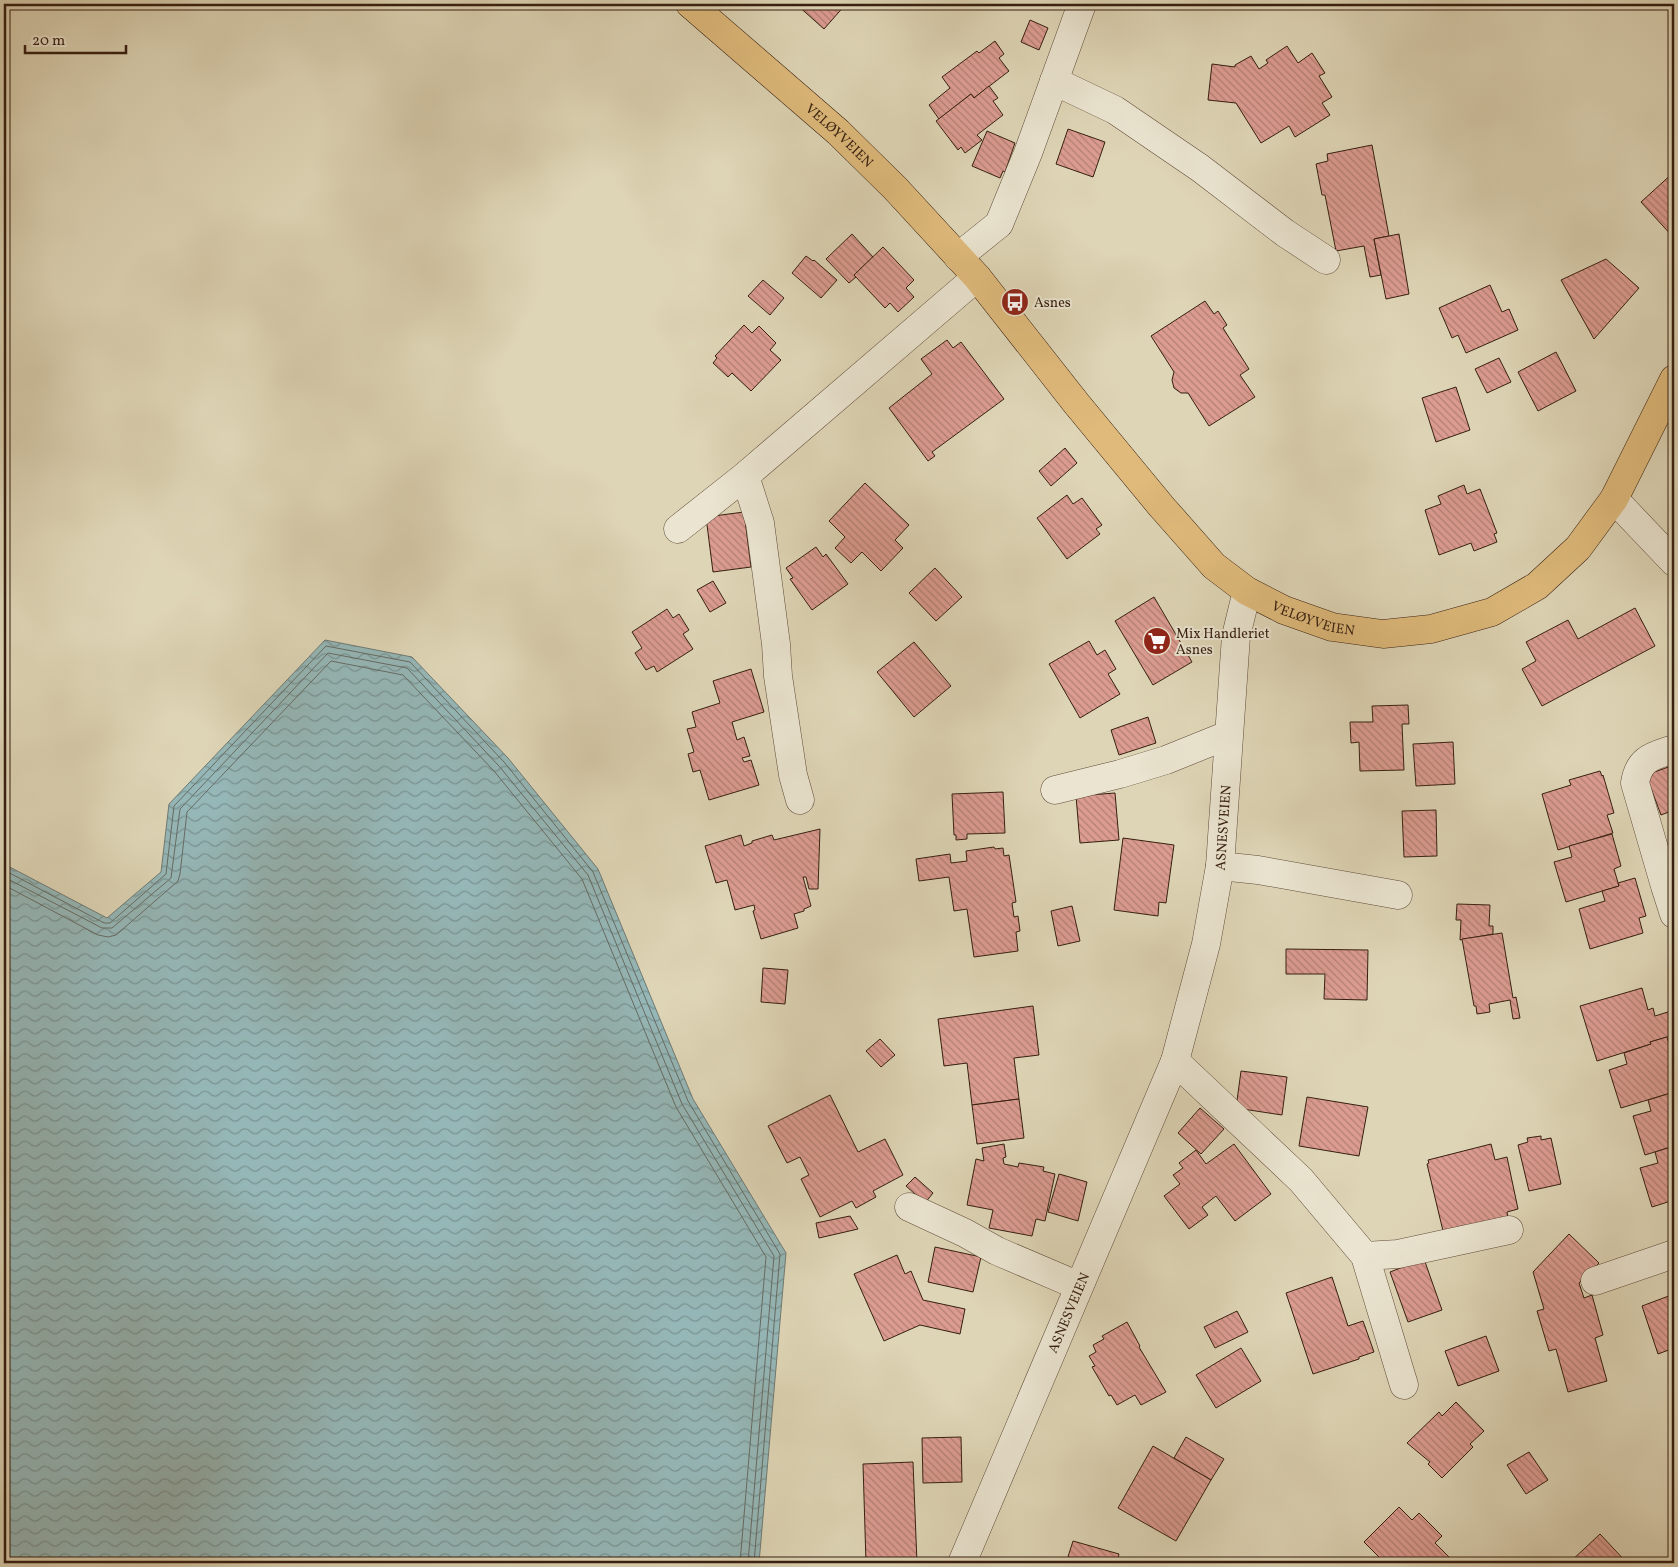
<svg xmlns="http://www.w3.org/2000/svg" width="1678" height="1567" font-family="Vollkorn,serif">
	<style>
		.water { fill: url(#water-waves); stroke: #6f7a74 }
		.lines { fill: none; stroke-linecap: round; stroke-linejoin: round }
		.shore { stroke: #666b64; stroke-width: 1 }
		.building { fill: url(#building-back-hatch); stroke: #361f10 }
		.minor-casing { stroke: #604c3a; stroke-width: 29 }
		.major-casing { stroke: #361f10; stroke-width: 29 }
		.minor { stroke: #eae4d0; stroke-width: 28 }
		.major { stroke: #dfba7b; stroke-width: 28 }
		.labels { text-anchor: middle; stroke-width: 4; stroke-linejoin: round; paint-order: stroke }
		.street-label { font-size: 14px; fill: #361f10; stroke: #eae4d0 }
		.poi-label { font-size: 14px; fill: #361f10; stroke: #eae4d0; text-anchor: start }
	</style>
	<defs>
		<pattern id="water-waves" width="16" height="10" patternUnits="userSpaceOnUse" patternTransform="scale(1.25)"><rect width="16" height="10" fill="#95b7b7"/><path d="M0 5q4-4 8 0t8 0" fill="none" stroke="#7a9493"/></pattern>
		<pattern id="building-back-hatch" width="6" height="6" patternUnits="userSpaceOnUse" patternTransform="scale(1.25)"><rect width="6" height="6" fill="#dc9c91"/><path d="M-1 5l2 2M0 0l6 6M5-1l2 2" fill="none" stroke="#b37f75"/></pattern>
	</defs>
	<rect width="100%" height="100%" fill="#ded5b6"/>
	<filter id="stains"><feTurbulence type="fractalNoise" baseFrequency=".004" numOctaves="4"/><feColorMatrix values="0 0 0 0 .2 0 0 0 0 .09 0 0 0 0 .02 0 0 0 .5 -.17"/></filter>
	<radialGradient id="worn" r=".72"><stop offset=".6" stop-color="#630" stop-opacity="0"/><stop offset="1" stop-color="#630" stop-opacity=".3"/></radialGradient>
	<path class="water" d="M325 640 412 657 508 758 598 869 693 1099 786 1253 759 1563H4V864L107 918 161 872 169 804Z"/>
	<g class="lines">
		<g class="shore">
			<path d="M4 870 104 923H110L166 874 174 806 326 646 410 662 504 762 593 872 688 1101 780 1254 754 1563"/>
			<path d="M4 877 102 928H112L171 878 180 809 328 653 407 668 499 766 588 875 682 1104 774 1256 748 1563"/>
			<path d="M4 885 98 935 108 937 116 935 178 881 180 874 187 812 331 661 403 675 494 771 582 879 676 1107 766 1257 740 1563"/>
		</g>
	</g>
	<g class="building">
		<path d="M796 4H846L824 29Z"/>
		<path d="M1030 20 1048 28 1039 50 1021 42Z"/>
		<path d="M995 41 1004 54 999 58 1009 71 974 98 971 94 939 119 929 105 950 88 942 77 977 51 979 53Z"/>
		<path d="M1287 46 1298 63 1312 53 1325 73 1319 76 1332 97 1322 103 1330 115 1295 137 1289 126 1261 143 1236 103 1208 100 1212 64 1235 67V65L1251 56 1259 69 1268 63 1266 60Z"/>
		<path d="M989 86 998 98 993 101 1003 115 977 135 982 140 965 153 961 147 958 150 936 121 971 94 974 98Z"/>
		<path d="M1068 129 1105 142 1093 177 1056 164Z"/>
		<path d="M987 131 1015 143 1005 172 1003 171 1000 178 972 166Z"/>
		<path d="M1372 145 1389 236 1374 239 1381 275 1370 277 1364 246 1336 251 1325 195H1322L1316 164 1328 161 1327 154Z"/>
		<path d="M1674 172V238L1641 202Z"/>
		<path d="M852 234 873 257 854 275 856 277 849 283 826 259Z"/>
		<path d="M1399 234 1409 294 1386 299 1374 239Z"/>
		<path d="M883 247 914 280 906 288 914 297 898 312 890 303 885 308 854 275Z"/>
		<path d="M806 256 813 261 814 260 837 280 821 298 792 273Z"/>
		<path d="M1606 259 1639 288 1594 339 1561 280Z"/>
		<path d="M763 280 784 298 770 315 748 296Z"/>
		<path d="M1490 285 1502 312 1509 309 1518 330 1466 353 1458 335 1452 338 1439 308Z"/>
		<path d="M1205 301 1214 314 1218 311 1227 325 1223 328 1249 369 1240 375 1255 397 1209 426 1188 393H1181L1174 388 1172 380 1174 372 1151 336Z"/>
		<path d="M744 325 752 333 759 326 776 343 770 350 781 360 751 391 732 373 728 377 713 363 717 358 715 356Z"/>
		<path d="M947 340 953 348 961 342 1004 399 932 452 935 456 928 461 889 408 932 374 921 359Z"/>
		<path d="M1556 352 1576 391 1538 411 1518 372Z"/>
		<path d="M1499 358 1511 382 1487 393 1475 369Z"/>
		<path d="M1456 387 1470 430 1436 442 1422 398Z"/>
		<path d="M1065 448 1077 463 1051 486 1039 471Z"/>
		<path d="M865 483 909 525 895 540 903 548 881 571 862 552 851 563 835 548 845 537 829 521Z"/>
		<path d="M1464 485 1467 494 1480 489 1497 533 1494 534 1497 542 1474 551 1471 543 1439 555 1425 510 1441 504 1438 496Z"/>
		<path d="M1067 495 1073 504 1082 498 1102 525 1096 529 1100 534 1067 559 1037 518Z"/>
		<path d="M744 512 751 567 713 572 706 517Z"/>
		<path d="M816 547 823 557 826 554 848 584 812 610 790 579 793 578 786 568Z"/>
		<path d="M935 568 962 597 936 621 909 593Z"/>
		<path d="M713 581 726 603 710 612 697 590Z"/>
		<path d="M1154 597 1192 662 1153 685 1115 621Z"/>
		<path d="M1635 608 1655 646 1542 706 1522 669 1536 661 1526 642 1568 620 1578 639Z"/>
		<path d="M667 609 673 618 679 614 689 630 683 634 693 649 657 672 654 666 646 670 635 653 642 648 632 632Z"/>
		<path d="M1089 641 1097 655 1105 650 1116 669 1108 674 1120 694 1080 718 1049 664Z"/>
		<path d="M914 642 951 686 914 717 877 672Z"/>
		<path d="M751 669 764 712 732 722 737 740 744 737 750 756 742 758 744 762 751 760 759 785 709 800 700 770 693 772 688 754 694 752 687 729 696 727 692 712 720 703 713 681Z"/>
		<path d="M1408 705 1409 724H1402L1404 770 1360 771 1359 742 1351 743 1350 722H1373L1372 706Z"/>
		<path d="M1148 717 1156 743 1119 755 1111 730Z"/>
		<path d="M1453 742 1455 784 1416 786 1413 744Z"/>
		<path d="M1674 765V810L1661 815 1646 775Z"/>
		<path d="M1600 771 1602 776 1603 775 1614 813 1607 815 1613 833 1558 850 1542 794 1571 785 1569 780Z"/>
		<path d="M1003 792 1005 833 967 834V839L956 840V835H954L952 794Z"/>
		<path d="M1115 793 1119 840 1080 843 1076 796Z"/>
		<path d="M1436 810 1437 856 1404 857 1402 811Z"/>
		<path d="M820 829 818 889H809L806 877H803L811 906 804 909V911L794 914 798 928 761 939 753 911 755 910 754 905 735 910 727 880 716 883 705 846 741 835 744 846 752 843V841L772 835 774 840Z"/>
		<path d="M1612 834 1621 866 1614 869 1619 886 1566 902 1554 862 1572 857 1569 846Z"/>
		<path d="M1123 838 1174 845 1166 903 1159 902 1158 916 1114 910Z"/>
		<path d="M994 847 995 849 1003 848 1004 856 1009 855 1016 902 1012 903 1014 917 1018 916 1020 931 1016 932 1018 951 974 957 967 909 954 911 949 877 919 881 916 859 950 854 951 863 967 861 966 851Z"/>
		<path d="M1635 878 1646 916 1639 918 1643 933 1590 949 1579 909 1605 901 1602 891 1619 886 1618 883Z"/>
		<path d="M1457 904 1490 905 1489 926H1493V934L1460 940 1461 920H1456Z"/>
		<path d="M1072 906 1080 941 1058 946 1051 911Z"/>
		<path d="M1502 933 1513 998 1516 997 1520 1018 1513 1019 1510 1000 1489 1004 1490 1012 1477 1014 1476 1006H1474L1462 939Z"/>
		<path d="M1286 949 1368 950 1367 1000 1324 999 1325 974H1286Z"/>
		<path d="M763 968 788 970 785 1004 761 1002Z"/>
		<path d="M1642 988 1648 1010 1653 1008 1655 1016 1671 1011 1674 1023V1035L1650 1042 1651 1044 1597 1061 1580 1006Z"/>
		<path d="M1033 1006 1039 1055 1014 1058 1019 1099 972 1105 967 1063 944 1066 938 1019Z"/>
		<path d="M1667 1037 1674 1062V1071L1669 1073 1674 1092 1621 1108 1609 1070 1627 1064 1624 1053 1651 1044 1650 1042Z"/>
		<path d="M880 1039 895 1055 881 1067 866 1051Z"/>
		<path d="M1241 1071 1287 1077 1282 1115 1236 1108Z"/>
		<path d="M1674 1092V1146L1645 1155 1633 1116 1651 1111 1648 1100Z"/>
		<path d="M830 1095 858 1152 885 1139 903 1175 873 1191 876 1197 856 1208 852 1201 820 1217 801 1179 809 1175 800 1157 787 1163 768 1126Z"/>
		<path d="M1307 1097 1368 1107 1359 1156 1299 1146Z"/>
		<path d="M1019 1099 1024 1138 977 1144 972 1105Z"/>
		<path d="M1200 1108 1224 1129 1201 1154 1178 1133Z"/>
		<path d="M1541 1136V1140L1551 1138 1561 1184 1529 1191 1518 1145 1528 1142 1527 1138Z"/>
		<path d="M1004 1144 1006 1157 1003 1158 1004 1164 1018 1167 1019 1163 1044 1167 1043 1171 1055 1174 1045 1221 1036 1219 1032 1236 989 1228 993 1210 967 1205 976 1159 984 1161 982 1148Z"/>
		<path d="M1234 1144 1271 1194 1235 1221 1216 1196 1202 1207 1208 1215 1189 1229 1164 1196 1180 1184 1173 1175 1183 1168 1179 1163 1196 1150 1206 1164Z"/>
		<path d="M1491 1144 1495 1160 1507 1157 1518 1209 1507 1212 1508 1218 1463 1229 1462 1226 1443 1231 1427 1164 1429 1163 1428 1160Z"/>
		<path d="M1674 1146V1200L1652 1207 1640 1168 1658 1163 1655 1152Z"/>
		<path d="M1059 1174 1087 1182 1078 1221 1048 1212Z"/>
		<path d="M915 1177 933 1193 925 1203 906 1186Z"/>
		<path d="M850 1216 858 1229 819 1238 816 1223Z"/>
		<path d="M1569 1234 1599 1263 1579 1283 1584 1298 1592 1295 1603 1335 1595 1338 1607 1381 1568 1392 1556 1349 1549 1351 1537 1311 1544 1309 1533 1272Z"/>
		<path d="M935 1247 981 1257 973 1292 928 1282Z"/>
		<path d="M897 1255 905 1274 911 1271 923 1300 965 1309 960 1334 920 1325 884 1341 854 1274Z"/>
		<path d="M1424 1259 1442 1310 1408 1322 1390 1272Z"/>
		<path d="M1332 1277 1348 1326 1363 1321 1374 1352 1359 1357V1359L1313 1374 1286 1293Z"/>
		<path d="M1674 1294V1348L1658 1354 1642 1306Z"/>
		<path d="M1237 1311 1248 1332 1215 1348 1204 1327Z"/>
		<path d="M1127 1322 1140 1346 1139 1347 1166 1392 1141 1405 1135 1395 1117 1405 1111 1395 1109 1396 1092 1367 1095 1366 1089 1356 1096 1352 1093 1345 1104 1339 1102 1336Z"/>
		<path d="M1486 1336 1499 1371 1458 1386 1445 1351Z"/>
		<path d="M1241 1348 1261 1381 1216 1408 1196 1375Z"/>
		<path d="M1456 1402 1484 1431 1470 1444 1473 1447 1442 1478 1428 1464 1430 1462 1407 1443 1439 1412 1442 1416Z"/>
		<path d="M961 1437 962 1482 923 1483 922 1438Z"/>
		<path d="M1186 1437 1224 1459 1211 1480 1174 1458Z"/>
		<path d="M1153 1446 1211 1480 1176 1541 1118 1508Z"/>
		<path d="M1529 1452 1548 1480 1526 1494 1507 1465Z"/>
		<path d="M913 1462 917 1563H866L863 1464Z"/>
		<path d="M1399 1507 1412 1520 1419 1513 1442 1536 1435 1543 1452 1560 1449 1563H1385L1364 1542Z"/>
		<path d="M1600 1534 1627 1563H1569Z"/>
		<path d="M1073 1541 1119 1554 1117 1563H1066Z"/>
	</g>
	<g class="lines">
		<g class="minor-casing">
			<g id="minor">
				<path d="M1054 81 1115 110 1200 168 1285 233 1326 260"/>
				<path d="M958 257 999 224 1028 153 1082 4"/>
				<path d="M745 476 760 523 776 644 778 676 793 775 800 800"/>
				<path d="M1614 499 1674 562"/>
				<path d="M678 529 745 476 977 277"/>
				<path d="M1674 749C1653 756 1639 758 1635 783L1665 886 1674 914"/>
				<path d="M1055 790 1120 774 1166 760 1228 735"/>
				<path d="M1220 866 1258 870 1398 895"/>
				<path d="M1175 1061 1301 1180 1365 1256 1404 1385"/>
				<path d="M909 1207 965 1233 997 1251 1079 1286"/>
				<path d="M1365 1256 1398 1254 1509 1230"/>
				<path d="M1595 1281 1674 1254"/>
				<path id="s1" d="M962 1563 1175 1061 1206 944 1220 866 1236 636 1247 591"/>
			</g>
		</g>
		<g class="major-casing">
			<g id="major">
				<path id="s2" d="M690 4 838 132 895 188 977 277 1076 403 1161 506 1214 566 1247 591 1284 610 1332 627 1383 634 1431 629 1492 612 1537 586 1578 548 1614 499 1674 379"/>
			</g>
		</g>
		<use href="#minor" class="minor"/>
		<use href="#major" class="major"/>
	</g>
	<defs>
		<g id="bus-disc" transform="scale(1.4375)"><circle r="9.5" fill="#8f2418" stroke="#eae4d0"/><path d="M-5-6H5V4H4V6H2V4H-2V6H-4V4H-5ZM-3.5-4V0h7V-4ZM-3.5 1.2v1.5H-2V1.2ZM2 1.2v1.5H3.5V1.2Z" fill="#fff"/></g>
		<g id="supermarket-disc" transform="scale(1.4375)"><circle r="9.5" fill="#8f2418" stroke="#eae4d0"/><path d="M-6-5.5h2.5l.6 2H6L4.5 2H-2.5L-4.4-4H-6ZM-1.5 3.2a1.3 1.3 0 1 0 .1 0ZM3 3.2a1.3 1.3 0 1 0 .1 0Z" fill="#fff"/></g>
	</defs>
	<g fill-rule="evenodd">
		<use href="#bus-disc" x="1015" y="302"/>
		<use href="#supermarket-disc" x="1157" y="641"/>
	</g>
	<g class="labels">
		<g class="street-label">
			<text dy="5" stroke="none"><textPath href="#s2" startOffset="199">VELØYVEIEN</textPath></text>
			<text dy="5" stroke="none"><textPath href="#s2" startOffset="884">VELØYVEIEN</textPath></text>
			<text dy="5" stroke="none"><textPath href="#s1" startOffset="784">ASNESVEIEN</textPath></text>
			<text dy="5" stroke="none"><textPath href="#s1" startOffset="272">ASNESVEIEN</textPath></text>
		</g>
		<g class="poi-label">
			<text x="1034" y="307">Asnes</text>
			<text x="1176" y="638">Mix Handleriet<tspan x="1176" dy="16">Asnes</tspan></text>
		</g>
	</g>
	<rect width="1678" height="1567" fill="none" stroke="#ded5b6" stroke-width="20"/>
	<rect x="5" y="5" width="1668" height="1557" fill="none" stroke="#361f10" stroke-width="2.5"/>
	<rect x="10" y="10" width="1658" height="1547" fill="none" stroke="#361f10"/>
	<path d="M25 45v8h101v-8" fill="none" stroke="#361f10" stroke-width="2.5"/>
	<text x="32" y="45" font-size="15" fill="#361f10" stroke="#eae4d0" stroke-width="4" paint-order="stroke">20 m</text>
	<rect width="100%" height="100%" filter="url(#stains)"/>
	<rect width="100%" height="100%" fill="url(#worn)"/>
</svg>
